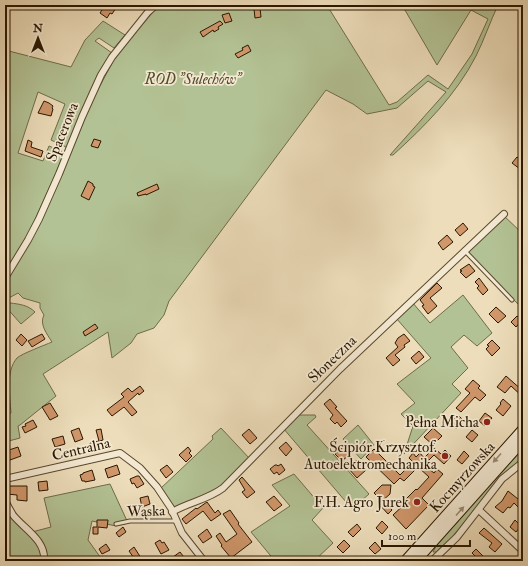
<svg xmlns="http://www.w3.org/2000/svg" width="528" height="566" font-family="'IM FELL Double Pica',serif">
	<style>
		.green { fill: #b3c294; stroke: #6e6c4a }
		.building { fill: #d0976b; stroke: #2a1700 }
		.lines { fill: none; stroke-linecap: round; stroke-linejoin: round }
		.service-casing { stroke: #5b482e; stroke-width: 5 }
		.minor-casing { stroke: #5b482e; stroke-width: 8 }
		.secondary-casing { stroke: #2a1700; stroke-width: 11 }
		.service { stroke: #f3e9d2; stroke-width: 3 }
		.minor { stroke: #f3e9d2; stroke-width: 6 }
		.secondary { stroke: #f3e9d2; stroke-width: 9 }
		.oneway { fill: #998a74 }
		.poi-dot { fill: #8f2418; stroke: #f3e9d2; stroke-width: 1.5 }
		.labels { text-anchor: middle; stroke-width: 3.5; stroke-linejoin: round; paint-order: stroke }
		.park-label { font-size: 15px; font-style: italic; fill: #534a2c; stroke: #f3e9d2 }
		.street-label { font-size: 15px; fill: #2a1700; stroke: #f3e9d2 }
		.poi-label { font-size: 15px; fill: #2a1700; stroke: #f3e9d2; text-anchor: end }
	</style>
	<rect width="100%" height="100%" fill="#edddba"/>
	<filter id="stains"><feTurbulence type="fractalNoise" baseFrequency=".005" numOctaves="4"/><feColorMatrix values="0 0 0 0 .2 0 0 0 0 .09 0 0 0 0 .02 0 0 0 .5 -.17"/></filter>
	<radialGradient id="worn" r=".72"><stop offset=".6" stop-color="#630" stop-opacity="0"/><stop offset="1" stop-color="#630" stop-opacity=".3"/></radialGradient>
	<g class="green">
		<path d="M159 5H329L328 7 389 105 397 102 428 75 448 89 472 54 488 19 471 10 437 65 402 5H498C490 22 484 40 476 56 456 95 425 126 393 155H390L446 92 428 81 397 108 367 114 353 104 326 90 169 301 164 315 154 328 137 334 131 343 112 358 108 332 43 374 56 396 20 425 18 426 20 438 5 442V415L11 413C10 397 5 372 17 358 21 354 45 345 52 342 47 334 39 324 44 315L40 308V303L23 298 18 293 7 299 5 297V283L39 224 95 95 117 54Z"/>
		<path d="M103 21 125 35 114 48 99 38 95 41 112 53C95 83 80 112 68 145L66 147 51 140 65 104 38 92 18 153 43 161 49 146 63 152 64 155 28 235 5 274V50L71 67 85 40Z"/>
		<path d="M503 215 523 234V306L521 307 465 252Z"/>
		<path d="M463 295 492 333 477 346 464 335 451 347 468 368 452 384 461 393 404 454 413 426 401 414 415 403 397 384 431 358 396 318 412 302 430 323Z"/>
		<path d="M10 303C19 304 28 305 35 312L21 324 5 306V304Z"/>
		<path d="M297 415H315L316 417 307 425 369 494 352 509 283 428Z"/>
		<path d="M358 425 374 445 361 459 343 439Z"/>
		<path d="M221 428 250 459 222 487 173 510 160 489 213 439 212 436Z"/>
		<path d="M518 452 523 453V458L518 463 477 508 447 543 436 552H433L437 544Z"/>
		<path d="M294 474 323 508 312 520 333 543 314 561H275L251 532 290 506 272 485Z"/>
		<path d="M110 484 128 523 116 526 92 521 88 540 103 561H46L32 532 51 527 44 498Z"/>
		<path d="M12 517 28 532 40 548 43 561H10L5 553V519Z"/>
	</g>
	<g class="building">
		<path d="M105 5H118L112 14 110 13 107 18 100 13Z"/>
		<path d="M260 8 261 17 255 18 254 9Z"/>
		<path d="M229 13 232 21 225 23 222 15Z"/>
		<path d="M220 21 223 24 218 27 219 29 214 32 213 30 203 37 200 32Z"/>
		<path d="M248 45 251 51 238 58 235 54 243 50 242 48Z"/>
		<path d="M44 101 49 103 53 106 52 108 53 109 51 116 38 113Z"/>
		<path d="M94 139 101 141 98 148 91 146Z"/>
		<path d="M28 140 32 142 31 147 43 151 41 157 25 151Z"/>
		<path d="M517 157 523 161V169L521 167 520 169 512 163Z"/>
		<path d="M88 181 93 184V186L95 187 89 200 81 196Z"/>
		<path d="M157 184 159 189 146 195V194L138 196 137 193Z"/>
		<path d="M463 223 468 229 460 236 455 230Z"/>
		<path d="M447 235 453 242 443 250 438 243Z"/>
		<path d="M469 264 475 271 466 278 460 272 462 271 460 270Z"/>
		<path d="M479 278 488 290 483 295 477 288 479 286 475 282Z"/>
		<path d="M437 283 442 288 430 298 437 306 428 314 422 306 424 305 420 300Z"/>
		<path d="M496 307 506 316 498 323 489 314Z"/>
		<path d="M517 316 522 320 516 327 511 322Z"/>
		<path d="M95 324 98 328 85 336 83 332Z"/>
		<path d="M21 334 27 340 22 346 16 340Z"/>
		<path d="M42 334 45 339 32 347 28 341Z"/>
		<path d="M404 334 410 341 404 345 405 347 395 355 400 360 393 366 386 358 398 347 395 343 398 338Z"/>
		<path d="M492 340 500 348 492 356 486 349 489 346 487 345Z"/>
		<path d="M419 351 424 357 416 364 411 358Z"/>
		<path d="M506 376 523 391V397L511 386 505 393 497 387Z"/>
		<path d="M473 380 480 386 478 388 486 395 480 401 475 397 461 412 456 408 470 393 465 389Z"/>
		<path d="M140 386 144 391 139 395 138 393 128 402 137 412 132 416 124 407 112 416 107 410 124 397 121 394 128 388 132 392Z"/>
		<path d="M330 399 337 407 335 408 347 421 341 427 337 422 335 424 330 419 333 415 324 404Z"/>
		<path d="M503 399 511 406 503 416 496 410 501 404 500 403Z"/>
		<path d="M50 403 58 416 50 420 42 407Z"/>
		<path d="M485 413 492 418 485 426 479 421Z"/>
		<path d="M458 415 464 421 456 429 450 423Z"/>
		<path d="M33 420 37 427 25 433 22 427 26 426 25 424Z"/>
		<path d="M79 428 83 439 75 442 71 431Z"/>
		<path d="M433 428 442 436 433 445 424 437Z"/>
		<path d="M101 429 103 440 100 441 102 447 91 449 90 443 99 441 96 430Z"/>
		<path d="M249 429 257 438 250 444 242 435Z"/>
		<path d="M472 430 478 435 472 442 466 437Z"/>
		<path d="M63 436 65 444 55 447 52 439Z"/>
		<path d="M286 442 292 449 286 456 279 448Z"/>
		<path d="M18 447 21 456 10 460 8 453H10L9 450Z"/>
		<path d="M188 447 191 451 189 453 192 456 186 462 179 455Z"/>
		<path d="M343 447 350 454 342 461 335 454Z"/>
		<path d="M434 448 441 454 445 450 451 456 444 464 434 455 424 465 434 473 437 469 443 474 422 498 429 505 406 529 393 515 407 502 405 500 416 489 417 490 429 477 418 467 404 481 400 478 394 484 366 457 374 449 400 475 413 462 409 458 413 453 416 457 420 453 424 458Z"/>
		<path d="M464 451 469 456 462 464 457 460Z"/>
		<path d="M356 460 366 470 357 478 348 468Z"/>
		<path d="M281 464 285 470 279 475 277 472 274 474 270 469 275 465H277L278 466Z"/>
		<path d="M117 465 120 474 108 478 105 469Z"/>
		<path d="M167 465 173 472 166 478 160 470Z"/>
		<path d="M92 470 95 480 85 482V481H82L80 475 83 474V473Z"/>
		<path d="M137 476H139L144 484 137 488 134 483 132 484 130 479Z"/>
		<path d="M242 477 255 492 247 498 242 492 245 490 239 480Z"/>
		<path d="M47 481 48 490 39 491 38 482Z"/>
		<path d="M382 485H391L390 494 382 501 374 493Z"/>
		<path d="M7 486H27V501L17 500V495L7 494Z"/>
		<path d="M508 491 523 503 519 508 514 503 510 508 508 507 503 513 495 507 502 501Z"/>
		<path d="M148 496 150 504 142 507 140 498Z"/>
		<path d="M274 496 282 505 274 511 266 502Z"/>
		<path d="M383 500 392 510 388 514 379 504Z"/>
		<path d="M207 502 215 513 218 510 221 514 211 521 203 511 186 524 182 519 196 508 197 509Z"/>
		<path d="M230 510 239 523 238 524 252 542 231 558 221 546 222 545 216 536 220 533 226 542 237 534 223 514Z"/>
		<path d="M97 520H108L107 528 98 527V534H93V527H97Z"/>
		<path d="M515 520 521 526 516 532 510 527Z"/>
		<path d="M382 521 388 527 382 534 376 528Z"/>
		<path d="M357 524 361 529 353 537 348 532Z"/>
		<path d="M123 527 126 532 119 537 116 533Z"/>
		<path d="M484 528 502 544 495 552 489 547 492 543 479 533Z"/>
		<path d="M207 529 212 537 203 543 198 536Z"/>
		<path d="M160 540 162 543 164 542 169 550 161 554 155 543Z"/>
		<path d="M344 540 350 546 343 553 337 547Z"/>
		<path d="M375 542 381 549 375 554 369 548Z"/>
		<path d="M106 544 110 550 102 554 99 549Z"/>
		<path d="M134 547 141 558 136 561 129 551Z"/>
		<path d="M476 549 483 556 479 560 472 553Z"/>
		<path d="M180 552 187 561H175L173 559V557Z"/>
	</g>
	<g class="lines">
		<g class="service-casing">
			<g id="service">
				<path d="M464 250 512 300"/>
				<path d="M116 524 130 521H176"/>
			</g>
		</g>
		<g class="minor-casing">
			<g id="minor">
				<path d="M5 278 28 240 39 219 59 174 82 117 101 75 112 57 148 12 156 5"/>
				<path d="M5 479 120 453 140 468 157 487 171 508 182 533 204 561"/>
				<path d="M5 500C7 505 10 510 13 515 24 529 46 540 44 561"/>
				<path d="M479 510 523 551"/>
				<path d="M172 512C189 502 207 500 223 488L340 369 504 214"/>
				<path d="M432 561 457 537 502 479 523 462"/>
			</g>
		</g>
		<g class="secondary-casing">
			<g id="secondary">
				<path d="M405 561 523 429"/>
				<path d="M416 561 523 441"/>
			</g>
		</g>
		<use href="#service" class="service"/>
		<use href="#minor" class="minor"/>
		<use href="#secondary" class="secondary"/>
	</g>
	<defs><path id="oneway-solid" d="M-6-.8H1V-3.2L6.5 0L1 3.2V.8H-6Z"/></defs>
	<g class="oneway">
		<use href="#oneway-solid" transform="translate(497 458) rotate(132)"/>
		<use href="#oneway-solid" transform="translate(460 511) rotate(-48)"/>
	</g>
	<g class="poi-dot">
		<circle cx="487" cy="422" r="4"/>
		<circle cx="445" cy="456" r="4"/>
		<circle cx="417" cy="502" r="4"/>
	</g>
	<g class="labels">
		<g class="park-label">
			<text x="193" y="84">ROD "Sulechów"</text>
		</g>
		<g class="street-label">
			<text transform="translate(62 132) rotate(-68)" y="5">Spacerowa</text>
			<text transform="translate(332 359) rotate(-44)" y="5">Słoneczna</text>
			<text transform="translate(81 449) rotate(-13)" y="5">Centralna</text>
			<text transform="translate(462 477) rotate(-48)" y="5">Kocmyrzowska</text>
			<text transform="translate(146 511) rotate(-2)" y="5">Wąska</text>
		</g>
		<g class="poi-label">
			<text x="479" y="427">Pełna Micha</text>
			<text x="437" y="452">Ścipiór Krzysztof.<tspan x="437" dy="17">Autoelektromechanika</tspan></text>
			<text x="409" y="507">F.H. Agro Jurek</text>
		</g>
	</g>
	<rect width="528" height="566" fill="none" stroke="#edddba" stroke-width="20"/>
	<rect x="6" y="6" width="516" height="554" fill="none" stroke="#2a1700" stroke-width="2"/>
	<rect x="10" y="10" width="508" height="546" fill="none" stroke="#2a1700"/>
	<g transform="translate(38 38)" stroke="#f3e9d2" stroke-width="3" paint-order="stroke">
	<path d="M0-3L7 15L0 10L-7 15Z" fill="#2a1700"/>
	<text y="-6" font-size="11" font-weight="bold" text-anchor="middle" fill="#2a1700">N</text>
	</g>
	<path d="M382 540v6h88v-6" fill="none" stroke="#2a1700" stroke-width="2"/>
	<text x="388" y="540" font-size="12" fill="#2a1700" stroke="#f3e9d2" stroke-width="3" paint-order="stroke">100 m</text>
	<rect width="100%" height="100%" filter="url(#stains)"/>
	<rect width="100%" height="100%" fill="url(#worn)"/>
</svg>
